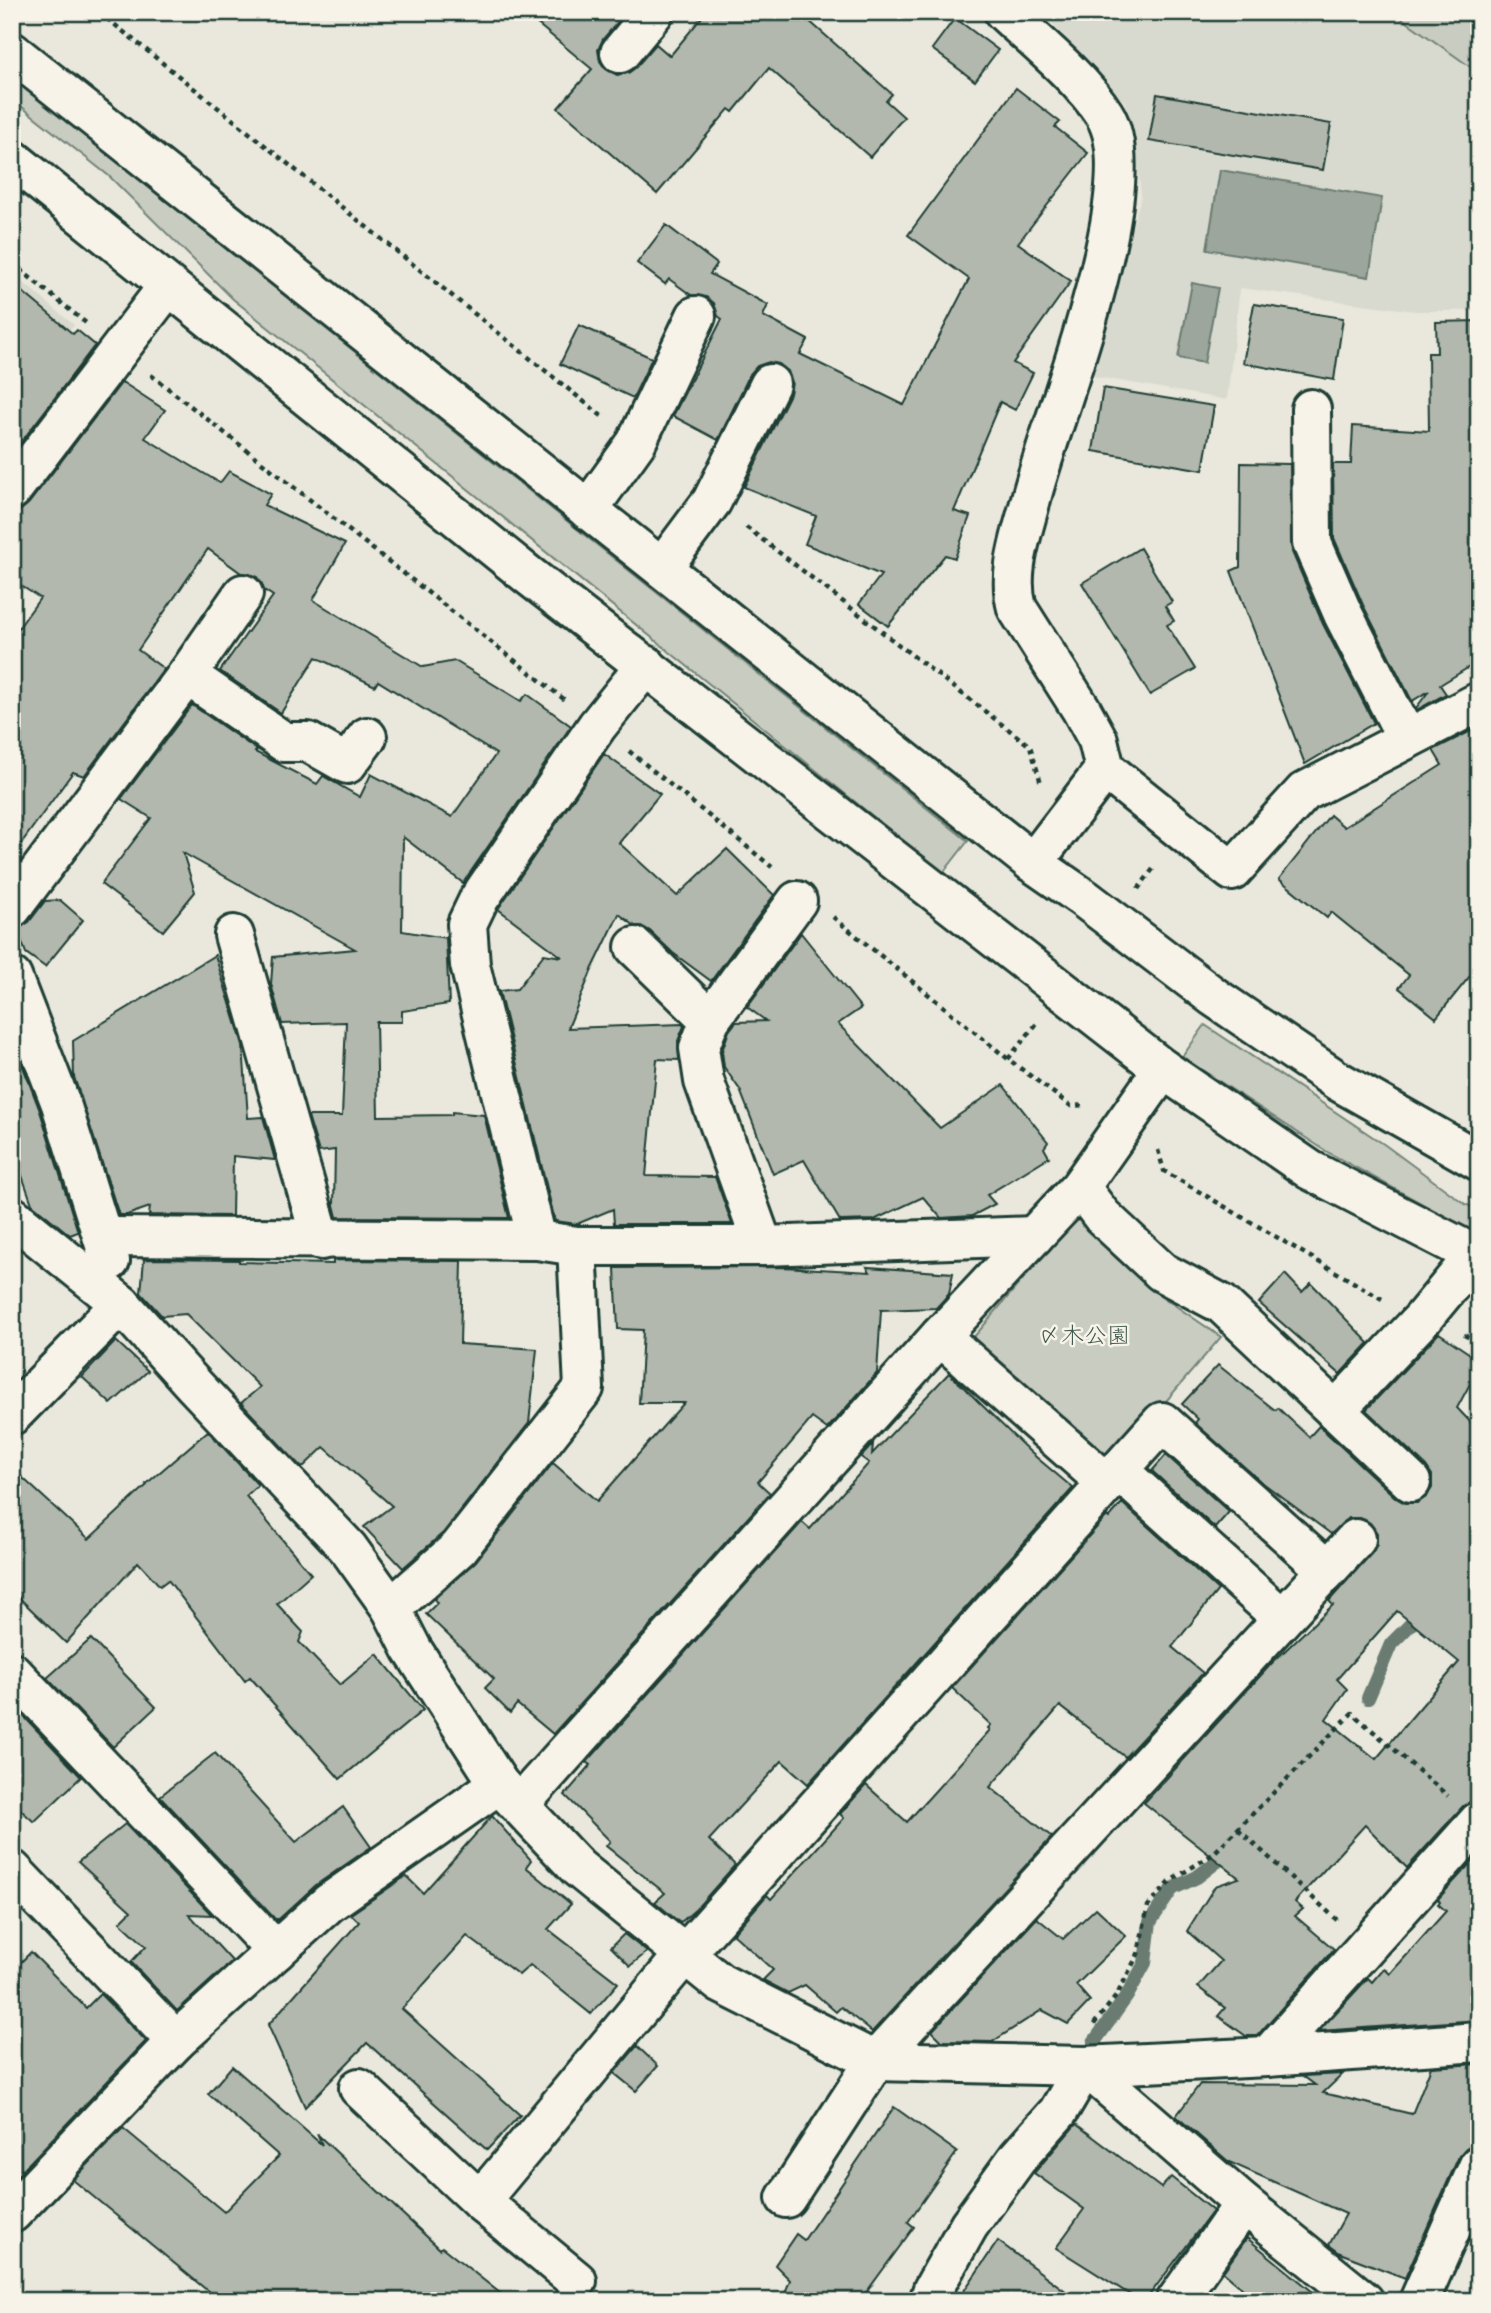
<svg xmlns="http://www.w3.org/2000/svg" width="1491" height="2313" font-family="Sriracha,'Klee One',sans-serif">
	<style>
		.built { fill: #d9dacf }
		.green { fill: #c8ccc1; stroke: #74847a; stroke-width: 2 }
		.water { fill: #9ca69c; stroke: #6a7c72; stroke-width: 2 }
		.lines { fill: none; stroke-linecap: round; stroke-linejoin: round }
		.stream { stroke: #6a7c72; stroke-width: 14 }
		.building { fill: #b2b8ae; stroke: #1f3d34; stroke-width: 2; fill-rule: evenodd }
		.minor-casing { stroke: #1f3d34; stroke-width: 44 }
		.path { stroke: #1f3d34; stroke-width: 4.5; stroke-dasharray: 5 5; stroke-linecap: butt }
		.minor { stroke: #f7f3e8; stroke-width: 38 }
		.labels { text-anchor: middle; stroke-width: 5; stroke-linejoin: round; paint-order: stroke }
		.park-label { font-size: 23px; fill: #415a50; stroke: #f7f3e8 }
	</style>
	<rect width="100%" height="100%" fill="#eae8dd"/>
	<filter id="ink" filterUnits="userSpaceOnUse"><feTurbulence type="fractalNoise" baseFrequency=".0143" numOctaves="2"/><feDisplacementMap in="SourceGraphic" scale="14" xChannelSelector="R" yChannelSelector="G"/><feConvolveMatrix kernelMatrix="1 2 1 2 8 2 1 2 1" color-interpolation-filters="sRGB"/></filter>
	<g filter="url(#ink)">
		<g class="built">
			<path d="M1042 12H1479V311H1415L1240 288 1227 400 1092 376 1141 196 1135 139 1125 103Z"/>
			<path d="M12 273 74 325 12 395Z"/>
		</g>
		<g class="green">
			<path d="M1393 12H1479V73Z"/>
			<path d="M12 78 968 841 943 873 233 299 109 176 12 99Z"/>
			<path d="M1205 1025 1385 1145 1465 1204 1479 1210V1235L1329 1153 1182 1057Z"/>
			<path d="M1078 1214 1122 1254 1157 1293 1221 1337 1108 1469 968 1344Z"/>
		</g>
		<g class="water">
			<path d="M1220 170 1382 198 1369 277 1207 249Z"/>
			<path d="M1192 283 1218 288 1204 363 1178 358Z"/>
		</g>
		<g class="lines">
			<g class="stream">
				<path d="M1368 1698 1391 1644 1424 1611"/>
				<path d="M1094 2042 1127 1996 1145 1963 1150 1922 1172 1889 1197 1877 1232 1850"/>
			</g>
		</g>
		<g class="building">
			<path d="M523 12H619L623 16 603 39 598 50 600 61 606 69 617 75 628 73 636 67 656 44 670 56 706 12H799L892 94 886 101 904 117 870 157 769 68 733 112 729 109 657 194 558 108 592 69Z"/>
			<path d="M955 18 998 50 975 81 932 49Z"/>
			<path d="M1016 88 1060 122 1055 127 1088 153 1018 243 1071 281 1013 363 1033 373 1015 410 1000 402 954 511 970 516 955 558 945 555 888 626 859 604 881 575 805 544 816 516 744 487 790 394 792 382 788 371 779 364 769 362 757 366 750 374 718 440 673 416 722 319 718 316 714 303 706 297 691 295 669 279 665 284 637 263 666 225 717 264 710 274 768 305 763 316 808 340 800 354 904 405 969 279 908 235Z"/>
			<path d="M1157 94 1331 124 1323 170 1149 141Z"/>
			<path d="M12 283 73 334 77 330 95 345 12 454Z"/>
			<path d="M1254 304 1343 318 1334 380 1243 363Z"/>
			<path d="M1479 321V661L1440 685 1446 694 1417 710 1416 708 1429 691 1412 701 1363 605 1334 538 1333 464H1351L1353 426 1429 431 1428 353H1437L1436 322Z"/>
			<path d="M579 325 652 358 633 398 560 364Z"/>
			<path d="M122 382 165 410 145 438 220 483 229 471 271 494 264 505 345 544 313 600 423 667 455 661 521 701 527 694 571 726 463 883 403 837 402 931 446 938 449 1004 402 1011V1022H376L378 1116 452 1115V1112L484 1115 509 1218 337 1217 334 1205 335 1150 319 1152 308 1116H342L346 1022 282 1024 271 984 273 957 355 949 183 853 195 892 163 931 101 884 151 818 121 799 192 705 257 750 255 752 317 784 323 776 360 797 371 774 452 817 496 754 378 681 375 686 316 657 281 713 220 671 273 596 264 590 262 584 256 576 241 573 208 549 138 650 164 669 84 776 73 772 12 856V637L40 598 12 580V511L21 510 29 503Z"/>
			<path d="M1103 388 1214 406 1203 470 1093 451Z"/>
			<path d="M1241 463 1290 464 1292 552 1323 624 1374 723 1305 764 1231 571 1240 567Z"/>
			<path d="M1140 548 1172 602 1165 606 1174 621 1167 625 1195 669 1150 695 1082 583Z"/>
			<path d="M1471 731 1479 741V965L1436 1018 1399 988 1409 975 1331 912 1327 918 1279 879 1330 815 1344 827 1442 765 1433 750Z"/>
			<path d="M604 754 660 794 619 843 677 896 727 849 774 895 711 981 673 953 650 931 641 926H635L619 914 591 972 568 1028 682 1024 684 1026 678 1041 679 1060 657 1059 646 1176 715 1177 732 1224H614L613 1209 577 1224 555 1221 499 991 517 989 544 954 562 957 498 909Z"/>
			<path d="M60 900 83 920 45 967 26 953 17 929 29 922 45 901Z"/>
			<path d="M801 933 861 1008 838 1024 940 1128 1003 1085 1048 1142 1044 1148 1049 1157 987 1195 995 1204 972 1216 941 1218 923 1197 874 1220 840 1221 804 1160 773 1174 740 1090 724 1067 722 1051 729 1031 736 1022 766 1021 747 1007Z"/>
			<path d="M215 955 243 1045 248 1118 263 1117 275 1160 233 1156 232 1216 149 1215 150 1207 127 1215H119L74 1077 73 1041Z"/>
			<path d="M12 1047 18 1054 40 1111 78 1232 70 1235 32 1204 12 1147Z"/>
			<path d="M144 1259 239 1260V1262L333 1264V1260L462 1261 460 1344 537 1349 529 1423 443 1533 403 1568 364 1527 392 1506 324 1447 302 1468 241 1403 260 1387 186 1314 162 1316 141 1293Z"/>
			<path d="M783 1267 870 1272 867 1267 953 1273 949 1294 936 1308 881 1310 877 1373 827 1429 812 1418 758 1482 770 1493 553 1734 517 1704 510 1713 485 1688 494 1679 426 1614 437 1603 434 1599 476 1561 553 1463 597 1501 684 1403H639L643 1330 618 1329 615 1268Z"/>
			<path d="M1285 1274 1302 1292 1311 1283 1369 1343 1340 1374 1259 1303Z"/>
			<path d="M1439 1333 1479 1360V1367L1457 1408 1479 1431V1800L1472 1801 1463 1806 1407 1868 1365 1825 1295 1902 1303 1909 1295 1916 1334 1949 1257 2036H1246L1218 2016 1225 2008 1198 1987 1221 1961 1187 1931 1215 1886 1239 1878 1144 1803 1273 1662 1333 1605 1329 1601 1372 1553 1377 1544V1533L1370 1523 1360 1518H1349L1331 1534 1259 1480 1195 1423 1198 1419 1182 1404 1218 1365 1275 1410 1278 1408 1309 1437 1319 1426 1396 1498 1405 1503H1417L1426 1497 1432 1488V1475L1426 1466 1366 1410ZM1397 1611 1459 1662 1376 1759 1326 1719 1347 1689 1337 1679Z"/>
			<path d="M116 1341 148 1371 111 1404 82 1377Z"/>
			<path d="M949 1373 1030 1452 1073 1488 808 1784 782 1761 709 1840 735 1865 696 1909 680 1923 655 1902 665 1893 606 1846 610 1841 565 1795 591 1765 587 1762 802 1522 810 1529 869 1463 861 1457 873 1444 872 1454Z"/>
			<path d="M208 1431 258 1485 246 1496 311 1574 277 1604 303 1632 299 1642 340 1685 377 1654 423 1710 340 1779 250 1677 245 1681 168 1580 160 1586 138 1562 66 1643 12 1591V1468L89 1539 147 1485 146 1484Z"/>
			<path d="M1166 1455 1229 1512 1215 1528 1152 1471Z"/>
			<path d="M1122 1503 1218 1590 1172 1647 1203 1673 1125 1757 1060 1706 990 1787 1052 1837 872 2032 841 2007 836 2012 805 1985 788 1993 763 1980 773 1970 733 1934 767 1895 771 1899 844 1818 840 1814 866 1785 907 1822 990 1730 988 1728 991 1725 952 1688 1107 1516 1109 1518Z"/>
			<path d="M91 1639 156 1707 113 1747 47 1678Z"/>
			<path d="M15 1707 81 1777 34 1822 12 1802V1709Z"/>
			<path d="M215 1753 296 1842 343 1807 371 1847 316 1885 279 1919H275L160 1796Z"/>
			<path d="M492 1816 531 1860 526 1867 571 1904 548 1929 618 1983 591 2014 530 1965 519 1975 467 1936 402 2009 520 2115 487 2150 367 2043 305 2107 268 2025 359 1922 351 1914 406 1876 423 1893Z"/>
			<path d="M125 1824 212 1915 189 1914 232 1961 177 2011 131 1962 146 1946 120 1922 131 1911 78 1862Z"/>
			<path d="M1479 1854V2020L1319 2031 1368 1978 1372 1982 1384 1968 1390 1974 1446 1911 1438 1904 1440 1902 1438 1899Z"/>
			<path d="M1096 1908 1126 1936 1076 1985 1090 2001 1068 2024 1042 2010 992 2042 942 2041 932 2031 1037 1918 1063 1939Z"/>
			<path d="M624 1934 647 1952 630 1966 611 1947Z"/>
			<path d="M31 1952 86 2008 100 1994 146 2041 12 2181V1971Z"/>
			<path d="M637 2046 658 2066 636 2091 614 2073Z"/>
			<path d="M1479 2064V2128L1472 2145 1466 2148 1459 2156 1405 2278 1340 2253 1329 2245 1346 2214 1229 2162 1176 2116 1200 2084 1315 2085 1303 2076 1343 2074 1323 2093 1412 2114 1431 2067Z"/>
			<path d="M232 2066 322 2145 317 2134 440 2249 442 2247 510 2301H220L73 2180 123 2128 224 2212 279 2156 208 2094Z"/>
			<path d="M894 2107 957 2152 908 2222 914 2227 860 2301H782L790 2280 775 2265 796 2234 804 2240Z"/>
			<path d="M1076 2124 1161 2188 1171 2177 1213 2211 1145 2301H1140L1056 2248 1084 2209 1034 2173Z"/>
			<path d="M1247 2238 1324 2301H1257L1223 2272Z"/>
			<path d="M998 2241 1079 2301H957Z"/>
		</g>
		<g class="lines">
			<g class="minor-casing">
				<g id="minor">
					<path d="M1004 12C1036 42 1081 78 1104 114 1149 184 1051 418 1031 499 1022 535 1007 572 1017 608L1081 709 1098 740 1105 769 1232 871 1304 792 1479 702"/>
					<path d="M12 52 1033 863 1085 899 1214 997 1338 1081 1479 1161"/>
					<path d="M620 53 654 12"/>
					<path d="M12 159 528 575 1163 1069 1310 1170 1479 1257"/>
					<path d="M1311 409 1312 543 1343 614 1407 739"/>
					<path d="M12 490 168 286"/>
					<path d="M588 510 636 443 696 316"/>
					<path d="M662 568 712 501 770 384"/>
					<path d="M187 675 284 742H308L347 764 367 737"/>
					<path d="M1033 863 1105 769"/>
					<path d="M12 908 187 675 243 594"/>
					<path d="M234 935 321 1240"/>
					<path d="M635 947 710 1020"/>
					<path d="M12 977 61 1104 110 1261"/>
					<path d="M1080 1187 1102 1216 1162 1272 1222 1304 1411 1482"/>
					<path d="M12 1216 121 1304 195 1386 348 1548 391 1608 412 1649 499 1784 578 1868 720 1983 875 2061 1085 2066 1267 2057 1479 2042"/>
					<path d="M104 1237 537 1240 577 1246H763L1034 1236"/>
					<path d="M537 1240 470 965 467 924 479 899 597 726 646 665"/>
					<path d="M763 1246 704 1081 699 1048 710 1020 797 901"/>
					<path d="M940 1336 1107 1483"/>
					<path d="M1335 1411 1423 1318 1475 1255"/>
					<path d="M12 1415 121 1304"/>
					<path d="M1118 1470 1282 1618"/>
					<path d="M391 1608 459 1548 584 1388 577 1246"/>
					<path d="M12 1672 276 1951"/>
					<path d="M520 1804 940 1336 1080 1187 1163 1069"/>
					<path d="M12 1870 176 2041"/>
					<path d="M1267 2057 1479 1821"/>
					<path d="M359 2088 480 2201 684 1955 1162 1422 1327 1570"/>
					<path d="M786 2198 875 2061 1356 1539"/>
					<path d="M480 2201 577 2281"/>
					<path d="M12 2213 176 2041 329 1903 499 1784"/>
					<path d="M929 2301 933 2289 969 2225 1019 2156 1058 2112 1085 2066 1244 2204 1364 2301"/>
					<path d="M1176 2301 1244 2204"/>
					<path d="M1419 2301 1479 2165"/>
				</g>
			</g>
			<g class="path">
				<path d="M99 12 603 417"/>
				<path d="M12 263 86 323"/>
				<path d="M151 375 565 700"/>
				<path d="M746 527 1030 746 1041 783"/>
				<path d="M629 751 772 867"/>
				<path d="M1138 889 1156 865"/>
				<path d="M833 917 1008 1059 1071 1106 1087 1105"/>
				<path d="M1008 1059 1038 1022"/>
				<path d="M1158 1150 1164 1171 1382 1299"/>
				<path d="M1464 1335 1479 1342"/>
				<path d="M1238 1829 1337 1920"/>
				<path d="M1094 2024 1117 1995 1138 1954 1148 1906 1172 1880 1213 1854 1352 1713 1448 1796"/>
			</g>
			<use href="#minor" class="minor"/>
		</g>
	</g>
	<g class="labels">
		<g class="park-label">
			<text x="1084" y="1343">〆木公園</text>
		</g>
	</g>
	<rect width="1491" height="2313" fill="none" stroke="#f7f3e8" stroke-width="42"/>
	<rect x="21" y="21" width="1449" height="2271" fill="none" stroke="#1f3d34" stroke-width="2.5" filter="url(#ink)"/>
</svg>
